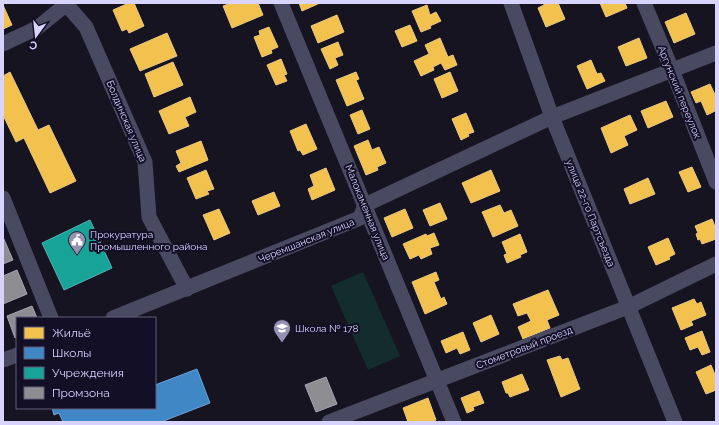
<svg xmlns="http://www.w3.org/2000/svg" width="719" height="425" font-family="Raleway,sans-serif">
	<style>
		.green { fill: #132c2d }
		.homes { fill: #f2c14e; stroke: #eac783 }
		.schools { fill: #3f88c5; stroke: #6d9fd6 }
		.public { fill: #17a398; stroke: #51b2b7 }
		.industry { fill: #8d8d92; stroke: #a4a2b3 }
		.lines { fill: none; stroke-linecap: round; stroke-linejoin: round }
		.street { stroke: #4a4962; stroke-width: 15 }
		.labels { text-anchor: middle; stroke-width: 4; stroke-linejoin: round; paint-order: stroke }
		.street-label { font-size: 10px; fill: #d9d4ff; stroke: #130f26 }
		.poi-label { font-size: 10px; fill: #d9d4ff; stroke: #130f26; text-anchor: start }
	</style>
	<rect width="100%" height="100%" fill="#161421"/>
	<path class="green" d="M363 272 400 356 368 370 331 286Z"/>
	<g class="homes">
		<path d="M129 3H134L144 26 129 33 127 29 122 31 113 10Z"/>
		<path d="M231 3H258L263 15 232 28 223 6Z"/>
		<path d="M299 3H320L302 11Z"/>
		<path d="M544 3H558L565 19 546 27 538 8 544 5Z"/>
		<path d="M600 3H625L627 8 606 17Z"/>
		<path d="M3 5 12 25 3 29Z"/>
		<path d="M427 5 430 15 436 12 441 21 430 26 431 28 421 32 412 11Z"/>
		<path d="M686 13 695 34 674 43 665 22Z"/>
		<path d="M337 15 344 32 318 43 311 26Z"/>
		<path d="M410 25 417 41 402 47 395 31Z"/>
		<path d="M269 27 278 47 271 50 272 53 262 57 254 37 260 35 259 31Z"/>
		<path d="M167 33 177 56 140 71 130 49Z"/>
		<path d="M440 38 448 57 453 55 457 65 445 70 441 63 433 67 434 70 421 76 414 61 429 54 425 45Z"/>
		<path d="M639 38 647 58 626 66 618 47Z"/>
		<path d="M338 42 343 55 335 58 338 65 330 69 321 49Z"/>
		<path d="M281 59 287 74 284 75 287 81 276 85 267 65Z"/>
		<path d="M591 60 597 74 601 73 605 81 587 89 577 66Z"/>
		<path d="M173 62 183 85 154 97 145 74Z"/>
		<path d="M10 72 38 130 49 125 76 181 50 193 24 138 16 142 3 115V76Z"/>
		<path d="M356 72 359 79 356 80 364 99 347 106 336 80Z"/>
		<path d="M450 72 458 91 442 98 434 79Z"/>
		<path d="M710 84 716 97V108H714L715 111 707 115 701 101 696 103 691 92Z"/>
		<path d="M190 97 196 112 185 117 189 126 169 134 159 111Z"/>
		<path d="M666 101 673 117 648 128 641 111Z"/>
		<path d="M362 110 370 129 358 134 350 115Z"/>
		<path d="M466 113 474 132 468 134 469 136 461 140 452 119Z"/>
		<path d="M630 115 637 130 624 136 628 145 611 153 601 128Z"/>
		<path d="M306 124 317 149 303 155 300 150 298 151 290 131Z"/>
		<path d="M368 140 372 150 379 147 386 163 377 167 378 170 366 175 354 146Z"/>
		<path d="M201 141 208 160 179 172 176 166 181 163 176 151Z"/>
		<path d="M692 167 701 187 688 192 679 172Z"/>
		<path d="M326 168 335 190 312 200 308 189 314 186 310 175Z"/>
		<path d="M206 170 214 189 207 191 209 194 196 199 187 178Z"/>
		<path d="M491 170 500 191 471 203 462 183Z"/>
		<path d="M648 178 655 194 630 204 624 189Z"/>
		<path d="M274 192 280 206 258 215 252 201Z"/>
		<path d="M440 203 447 219 430 226 423 210Z"/>
		<path d="M500 205 504 213 511 210 518 226 493 237 482 212Z"/>
		<path d="M219 209 230 233 214 240 203 215Z"/>
		<path d="M405 209 413 228 392 237 384 218Z"/>
		<path d="M712 219 716 229V239L702 244 700 239 698 240 696 234 698 233 695 226Z"/>
		<path d="M434 233 439 245 430 248 432 254 421 259 419 255 410 259 403 244 426 234 427 236Z"/>
		<path d="M520 234 527 252 520 255 521 257 507 263 504 255 507 254 502 242Z"/>
		<path d="M668 238 675 254 669 257 670 259 656 265 648 247Z"/>
		<path d="M436 272 439 280 434 282 441 299 444 297 447 304 425 314 412 282Z"/>
		<path d="M548 290 559 315 547 320 550 328 523 339 518 327 531 321 527 313 518 316 513 304Z"/>
		<path d="M694 299 697 304 701 302 706 315 691 321 693 325 681 330 672 308Z"/>
		<path d="M491 315 499 334 481 342 473 323Z"/>
		<path d="M702 331 710 352 702 355 698 347 690 350 685 338Z"/>
		<path d="M463 332 470 350 460 354 457 348 446 353 441 341Z"/>
		<path d="M560 356 562 360 568 358 580 389 561 397 547 360Z"/>
		<path d="M711 365 716 377V390L706 394 696 372Z"/>
		<path d="M522 374 529 390 510 397 508 393H506L502 382Z"/>
		<path d="M479 391 484 403 473 407 474 410 467 413 461 398Z"/>
		<path d="M428 398 436 420 432 422H408L403 408Z"/>
	</g>
	<path class="schools" d="M197 369 210 403 161 422H63L59 413 54 415 52 408H155V385Z"/>
	<path class="public" d="M90 220 112 268 64 290 42 243Z"/>
	<g class="industry">
		<path d="M3 237 13 260 3 264Z"/>
		<path d="M17 270 27 294 3 304V276Z"/>
		<path d="M32 306 37 318H17V337L15 338 7 316Z"/>
		<path d="M326 377 337 404 316 412 305 385Z"/>
	</g>
	<g class="lines">
		<g class="street">
			<path d="M281 3 454 422"/>
			<path d="M511 3 552 117 675 422"/>
			<path d="M644 3 672 70 716 182"/>
			<path d="M66 4 86 27 145 162 149 217 187 289"/>
			<path d="M3 44 37 28 68 3"/>
			<path d="M3 198 51 318"/>
			<path d="M113 318 360 218 365 205 552 117 716 53"/>
			<path d="M3 360 17 355"/>
			<path d="M329 422 628 307 716 264"/>
		</g>
	</g>
	<defs>
		<g id="civic-pin" transform="scale(0.9)"><path d="M0 17L-7.5 6A9.5 9.5 0 1 1 7.5 6Z" fill="#9591b1" stroke="#130f26"/><path d="M-.6-6.5H3V-4.5H.6V-3L4-1V1h2V6H-6V1h2V-1L-.6-3ZM-1.2 2.5V6h2.4V2.5Z" fill="#fff"/></g>
		<g id="school-pin" transform="scale(0.9)"><path d="M0 17L-7.5 6A9.5 9.5 0 1 1 7.5 6Z" fill="#9591b1" stroke="#130f26"/><path d="M0-5L7-2L0 1L-7-2ZM-4 1L0 2.5L4 1V4Q0 6-4 4Z" fill="#fff"/></g>
	</defs>
	<g fill-rule="evenodd">
		<use href="#civic-pin" x="77" y="240"/>
		<use href="#school-pin" x="282" y="328"/>
	</g>
	<g class="labels">
		<g class="street-label">
			<text transform="translate(680 92) rotate(68)" y="4">Аргунский переулок</text>
			<text transform="translate(127 121) rotate(67)" y="4">Болдинская улица</text>
			<text transform="translate(368 212) rotate(68)" y="4">Малокаменная улица</text>
			<text transform="translate(591 213) rotate(68)" y="4">улица 22-го Партсъезда</text>
			<text transform="translate(306 240) rotate(-22)" y="4">Черемшанская улица</text>
			<text transform="translate(524 347) rotate(-21)" y="4">Стометровый проезд</text>
		</g>
		<g class="poi-label">
			<text x="90" y="238">Прокуратура<tspan x="90" dy="12">Промышленного района</tspan></text>
			<text x="295" y="332">Школа № 178</text>
		</g>
	</g>
	<rect width="719" height="425" fill="none" stroke="#d9d4ff" stroke-width="8"/>
	<rect x="16" y="317" width="140" height="92" fill="#130f26" stroke="#625e7d"/>
	<rect x="24" y="327" width="20" height="12" fill="#f2c14e" stroke="#625e7d"/>
	<text x="52" y="337" font-size="12" fill="#d9d4ff">Жильё</text>
	<rect x="24" y="347" width="20" height="12" fill="#3f88c5" stroke="#625e7d"/>
	<text x="52" y="357" font-size="12" fill="#d9d4ff">Школы</text>
	<rect x="24" y="367" width="20" height="12" fill="#17a398" stroke="#625e7d"/>
	<text x="52" y="377" font-size="12" fill="#d9d4ff">Учреждения</text>
	<rect x="24" y="387" width="20" height="12" fill="#8d8d92" stroke="#625e7d"/>
	<text x="52" y="397" font-size="12" fill="#d9d4ff">Промзона</text>
	<g transform="translate(36 36) rotate(195)" stroke="#130f26" stroke-width="3" paint-order="stroke">
	<path d="M0-3L7 15L0 10L-7 15Z" fill="#d9d4ff"/>
	<text y="-6" font-size="11" font-weight="bold" text-anchor="middle" fill="#d9d4ff">С</text>
	</g>
</svg>
